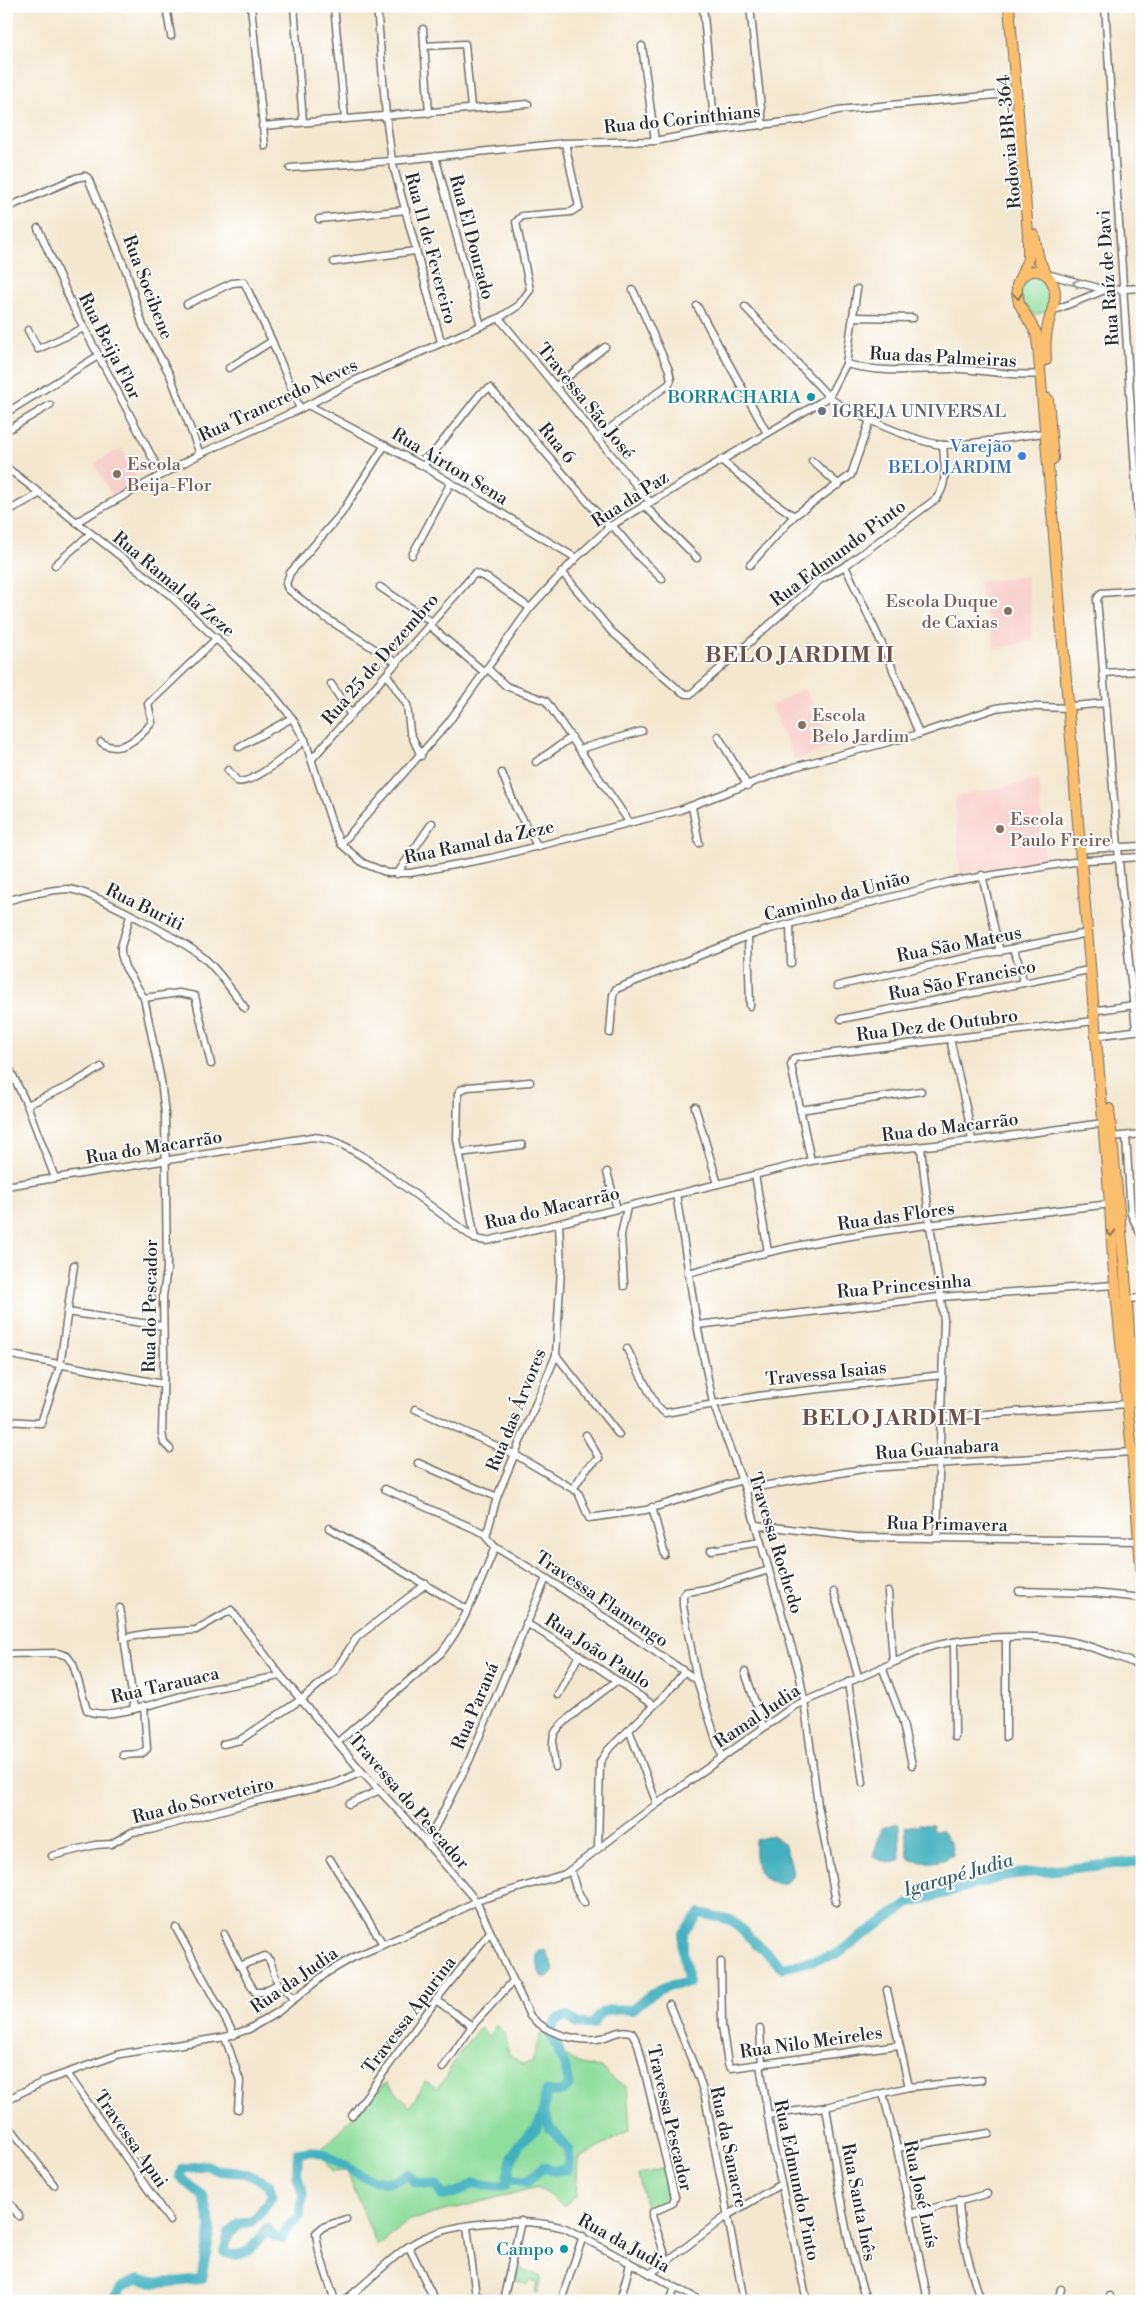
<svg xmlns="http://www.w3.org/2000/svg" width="1148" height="2307" font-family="'Libre Bodoni',serif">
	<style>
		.built { fill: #f7d0cd }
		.green { fill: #90de9d; stroke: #5e8464 }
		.water { fill: #42b0bf; stroke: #366e75 }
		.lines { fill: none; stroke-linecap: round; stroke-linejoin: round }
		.river { stroke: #42b0bf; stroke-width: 10 }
		.minor-casing { stroke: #716d65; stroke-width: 9 }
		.trunk-casing { stroke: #716d65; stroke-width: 12 }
		.minor { stroke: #fff; stroke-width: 6 }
		.trunk { stroke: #fabe6d; stroke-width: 10 }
		.oneway { stroke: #a0a0a0 }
		.oneway2 { stroke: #92744c }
		.culture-dot { fill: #0f9aa8; stroke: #fff; stroke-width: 2 }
		.worship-dot { fill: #6b7280; stroke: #fff; stroke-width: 2 }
		.shop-dot { fill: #3f7fe0; stroke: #fff; stroke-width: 2 }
		.education-dot { fill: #8d6e63; stroke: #fff; stroke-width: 2 }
		.labels { text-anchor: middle; stroke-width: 4; stroke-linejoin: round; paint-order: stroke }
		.street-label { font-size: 18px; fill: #2b2b2b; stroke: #fff }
		.culture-label { font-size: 18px; fill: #0d838f; stroke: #fff; text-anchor: end }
		.worship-label { font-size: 18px; fill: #5b616d; stroke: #fff; text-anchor: start }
		.shop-label { font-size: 18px; fill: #366cbe; stroke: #fff; text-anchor: end }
		.education-label { font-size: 18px; fill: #785e54; stroke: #fff; text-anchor: start }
		.water-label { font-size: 19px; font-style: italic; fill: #346066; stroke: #fff }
		.district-label { font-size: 22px; font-weight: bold; letter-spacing: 1px; fill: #6d5048; stroke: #fff }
	</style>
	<rect width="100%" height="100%" fill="#fff"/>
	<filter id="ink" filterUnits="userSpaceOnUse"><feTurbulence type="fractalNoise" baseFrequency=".02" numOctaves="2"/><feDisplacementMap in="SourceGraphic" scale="10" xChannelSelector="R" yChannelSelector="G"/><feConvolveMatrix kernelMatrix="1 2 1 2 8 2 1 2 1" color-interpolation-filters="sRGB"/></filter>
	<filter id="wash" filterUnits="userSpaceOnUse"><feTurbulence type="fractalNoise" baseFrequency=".0096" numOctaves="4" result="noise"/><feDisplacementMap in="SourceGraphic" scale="20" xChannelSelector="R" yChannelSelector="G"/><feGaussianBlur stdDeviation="1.12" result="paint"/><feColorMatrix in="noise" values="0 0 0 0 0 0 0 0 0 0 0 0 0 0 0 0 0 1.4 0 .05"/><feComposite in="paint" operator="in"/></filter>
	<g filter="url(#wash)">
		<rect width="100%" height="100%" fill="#f3e7d0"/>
		<g class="built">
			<path d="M122 448 140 485 113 498 94 463Z"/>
			<path d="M1027 576 1033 640 995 649 978 582Z"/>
			<path d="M804 688 834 744 795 761 771 706Z"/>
			<path d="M1039 779 1045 861 960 874 955 797Z"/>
		</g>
		<g class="green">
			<path d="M1042 275 1051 286 1049 310 1036 315 1025 309C1021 297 1018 286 1029 276Z"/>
			<path d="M496 2024 504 2033 509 2054 522 2064 532 2063 540 2034 562 2040 560 2053 584 2066 603 2068 610 2077 627 2087 630 2130 578 2159 576 2196 564 2207 538 2187 410 2220 377 2246 347 2171 332 2172 319 2152 386 2082 410 2107 425 2082 438 2089 464 2046 480 2028 488 2037Z"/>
			<path d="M665 2168 673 2201 646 2208 638 2175Z"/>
			<path d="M517 2266 541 2277 537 2293 535 2292 537 2283 530 2280 527 2285 515 2280Z"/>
		</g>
		<g class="water">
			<path d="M897 1823 899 1825 900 1861C893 1864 879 1862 873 1856L882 1828Z"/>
			<path d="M920 1824 932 1825 933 1831H942L951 1844 953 1855C942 1863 925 1864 912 1860L908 1857 905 1827Z"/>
			<path d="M773 1835C787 1843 791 1860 793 1876L785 1883C756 1884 754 1865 755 1840Z"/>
			<path d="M545 1950 552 1963 554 1971 547 1977H542L539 1972 536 1954 540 1951Z"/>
		</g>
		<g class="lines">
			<g class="river">
				<path d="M507 2177 527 2182 543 2167 553 2171 568 2169 569 2149 550 2128 543 2113"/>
				<path d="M112 2301 122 2287 139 2279C160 2286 179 2281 201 2279L211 2229 203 2196 191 2187 180 2176 182 2169 206 2165 219 2171 244 2173 269 2184 272 2196 260 2213 251 2222 238 2224 229 2233 224 2252C244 2262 258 2243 267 2228L273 2235 282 2239 288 2226 300 2216 303 2194 297 2175 298 2153C303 2152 312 2150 317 2152 346 2161 376 2198 408 2174L415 2182 436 2185 443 2196 461 2191 474 2183 493 2186 506 2185 511 2161 519 2144 537 2128 543 2114 546 2092 563 2091 569 2084C567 2066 557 2050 550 2034L556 2020 567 2016 577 2024H594C600 2006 616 2009 632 2010 650 1994 663 1983 689 1983L683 1952V1933L700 1913 731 1920 783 1968 835 1955 908 1904 1008 1875 1142 1861"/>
			</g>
		</g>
	</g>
	<g filter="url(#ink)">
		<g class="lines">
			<g class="minor-casing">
				<g id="minor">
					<path d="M166 6 171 36"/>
					<path d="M251 6 265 146"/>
					<path d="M294 6 303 122"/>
					<path d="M334 6 345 119"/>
					<path d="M377 6 386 116 392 161 441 342"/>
					<path d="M703 6 715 131"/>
					<path d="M750 6 763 126"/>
					<path d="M1105 6 1140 549"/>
					<path d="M423 29 429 113"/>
					<path d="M424 46 465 44 471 108"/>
					<path d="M642 46 655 141"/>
					<path d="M262 126 528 104"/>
					<path d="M435 156 481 326"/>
					<path d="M290 168 392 161 565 143 655 141 703 132 802 120 838 110 1017 93"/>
					<path d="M6 208 76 178 85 176 88 178 127 273 143 326 170 375 200 454"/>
					<path d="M319 219 406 210"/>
					<path d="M38 228 74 309 161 474"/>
					<path d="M334 262 415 251"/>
					<path d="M1047 274 1106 290 1142 288"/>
					<path d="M187 304 232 283 244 282 272 341 300 409"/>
					<path d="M697 306 767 433"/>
					<path d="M745 307 829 397 846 364 857 289"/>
					<path d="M1052 311 1105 290"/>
					<path d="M853 317 913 318"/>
					<path d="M499 318 650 502"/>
					<path d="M28 330 38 349 84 328"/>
					<path d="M846 364C889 375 918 368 960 369 987 370 1013 377 1040 374"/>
					<path d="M229 368 272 341"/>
					<path d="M555 387 605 347"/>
					<path d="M308 405 423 466 576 558"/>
					<path d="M6 413 98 356"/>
					<path d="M6 431 50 405"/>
					<path d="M597 438 669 384 671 380 669 370 633 290"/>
					<path d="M385 445 341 514 290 573 286 584 288 589 321 615 397 663"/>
					<path d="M721 460 765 496 794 516"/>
					<path d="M812 461 839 485"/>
					<path d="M423 466 480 394 490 388 609 527"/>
					<path d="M6 467 170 595 268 688 292 718 305 740 334 830 341 844 363 863 388 873H410L491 858 680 810 794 767 919 734 996 708 1010 706 1069 708"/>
					<path d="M644 505 697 558"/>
					<path d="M6 512 39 494"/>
					<path d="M76 522 200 454 300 409 354 381 499 318 518 306 530 290 516 222 522 216 571 212 579 207 565 143"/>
					<path d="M612 525 639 557 662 579"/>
					<path d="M412 555 450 484"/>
					<path d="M55 565 90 534"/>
					<path d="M750 565 794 516 851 475 870 420"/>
					<path d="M845 566 887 655 919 734"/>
					<path d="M562 572 611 631 680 691 686 694H691L820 580 845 566 936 499C949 484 944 463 943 445"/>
					<path d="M380 587 432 622"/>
					<path d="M430 626 484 672"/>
					<path d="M487 668 506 686 546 701 630 823"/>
					<path d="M1103 673 1142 671"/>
					<path d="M387 675 407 705 410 732 421 756"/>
					<path d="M331 684 351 715"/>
					<path d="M1074 706 1105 703"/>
					<path d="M718 736 748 786"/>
					<path d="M101 742C119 756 141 737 152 722L148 704 217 638"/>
					<path d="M239 747 292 718"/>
					<path d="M580 749 642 731"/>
					<path d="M312 759 475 573 487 578 530 608"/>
					<path d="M536 762 572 737"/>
					<path d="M228 770 237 781C252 786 293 750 305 740"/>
					<path d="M502 773 515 806 538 847"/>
					<path d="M692 807 699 843"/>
					<path d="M341 844 448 723 530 608 576 558 612 525 829 397C845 412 923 445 945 445 977 444 1011 437 1044 433"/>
					<path d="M1086 849 1142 846"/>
					<path d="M1087 860 1142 857"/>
					<path d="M397 874 432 823"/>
					<path d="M982 875 1000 952"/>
					<path d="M6 901C23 896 50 890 67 889 89 889 185 942 204 958 220 972 232 991 245 1008"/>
					<path d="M130 916 121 947V954L125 967 144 998 161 1081 165 1114 167 1269 163 1296 164 1356 162 1433 164 1443 170 1449"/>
					<path d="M790 924 791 963"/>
					<path d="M748 936 750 1006"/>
					<path d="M1013 949 1020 966 1023 983"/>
					<path d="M837 986C920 966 1004 951 1087 933"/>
					<path d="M144 998 179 993 195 996 211 1064"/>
					<path d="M1098 1010 1134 1005"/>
					<path d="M841 1019 1089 970"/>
					<path d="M1136 1030 1121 883 1097 599 1101 593 1142 590"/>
					<path d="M610 1033 613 995 616 989 748 936 770 929 949 882 1080 861"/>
					<path d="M1101 1035 1142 1030"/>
					<path d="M950 1039 968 1116 972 1141"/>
					<path d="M6 1061 27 1105 55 1178"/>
					<path d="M27 1105 69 1086 101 1067"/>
					<path d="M695 1107 718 1184"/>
					<path d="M800 1110 921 1091"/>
					<path d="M1126 1136 1131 1214 1142 1237"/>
					<path d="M1111 1137 1142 1134"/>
					<path d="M921 1148 930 1225 944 1320 937 1537"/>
					<path d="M459 1153 522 1145"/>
					<path d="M811 1161 791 1065 794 1058 1094 1021"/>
					<path d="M607 1172 617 1209"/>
					<path d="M755 1174 768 1252"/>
					<path d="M6 1186 312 1137C334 1138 351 1149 370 1161L475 1239 487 1241 811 1161 861 1153 972 1141 1103 1123"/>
					<path d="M676 1194 697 1325 713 1403 745 1489 799 1672 804 1700 818 1805 836 1902"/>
					<path d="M559 1224 561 1268 556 1355 497 1497 486 1537 495 1547 546 1578 697 1680"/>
					<path d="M475 1239 457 1139 458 1094 460 1090 468 1087 530 1082"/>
					<path d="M688 1273C715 1266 742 1258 769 1252 881 1226 997 1218 1110 1204"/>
					<path d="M624 1286 621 1235 627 1207"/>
					<path d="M1127 1299 1142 1298"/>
					<path d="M67 1312 163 1326"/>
					<path d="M697 1325 940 1297 1115 1285"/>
					<path d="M627 1349 656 1405 665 1413 758 1396 942 1375"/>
					<path d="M6 1354 163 1384"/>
					<path d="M556 1355 619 1435"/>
					<path d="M415 1409 514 1454 578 1492 589 1518 646 1510 742 1480"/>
					<path d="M942 1417 1128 1404"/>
					<path d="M6 1421 41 1423 60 1366 74 1265"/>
					<path d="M418 1463 497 1497"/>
					<path d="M385 1489 486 1534"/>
					<path d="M573 1489 586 1469 599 1458 586 1435"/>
					<path d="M745 1489 869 1468 1132 1452"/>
					<path d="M652 1507 665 1555"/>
					<path d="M756 1525 857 1537 1139 1541"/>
					<path d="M329 1528 468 1610"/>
					<path d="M711 1550 761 1542"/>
					<path d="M1019 1591 1094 1593 1142 1598"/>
					<path d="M834 1592 858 1676"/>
					<path d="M888 1592 893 1662"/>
					<path d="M120 1608 134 1709"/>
					<path d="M526 1623 579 1655 653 1705"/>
					<path d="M124 1638 150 1633 196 1630 231 1610 281 1676 362 1772 405 1818 476 1901 530 2016C547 2034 579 2043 602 2038 612 2035 622 2028 632 2033L638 2044 675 2197 673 2203 653 2212 652 2216 667 2261"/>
					<path d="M954 1642 955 1737"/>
					<path d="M6 1654 58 1653 67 1656 73 1664 87 1710C105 1723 174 1697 196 1692 224 1686 253 1681 281 1676"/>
					<path d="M882 1667 902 1719 912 1765"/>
					<path d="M745 1672 763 1726"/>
					<path d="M848 1682 863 1783"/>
					<path d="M558 1695 579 1655"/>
					<path d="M629 1730 657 1804"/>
					<path d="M1006 1737V1638"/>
					<path d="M338 1742 441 1653C466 1622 480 1583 495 1547"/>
					<path d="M223 1744 240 1740 302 1699 335 1671 357 1637 426 1584"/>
					<path d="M123 1755 141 1754 147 1749 144 1706"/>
					<path d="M722 1758 697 1680 683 1606V1596L686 1592 706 1589 769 1570"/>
					<path d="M555 1767C554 1757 551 1744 554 1735 557 1723 604 1692 616 1681"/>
					<path d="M349 1804 378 1791"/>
					<path d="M427 1843 469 1761 546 1578"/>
					<path d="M598 1848 600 1762 608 1750 668 1692 684 1672"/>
					<path d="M52 1856 95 1845 111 1844 132 1832 150 1830 252 1802 334 1784 362 1772"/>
					<path d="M330 1859 383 1944"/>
					<path d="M571 1871 576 1888 584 1903"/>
					<path d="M176 1928 234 2035"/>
					<path d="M224 1934 245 1975 255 1992H262L278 1984"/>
					<path d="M721 1962 722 2026 728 2064 731 2068 898 2045"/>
					<path d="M240 1966 265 1956 270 1961 278 1984"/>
					<path d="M278 1984 291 1996 297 1997"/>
					<path d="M887 1990 909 2087"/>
					<path d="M436 2000 472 2026"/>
					<path d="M669 2004 699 2078 705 2097 744 2301"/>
					<path d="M760 2029 762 2065"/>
					<path d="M225 2037 240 2081 238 2109"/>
					<path d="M760 2065 773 2147 807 2301"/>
					<path d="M443 2068 472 2026 513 1981"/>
					<path d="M67 2073 170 2221"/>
					<path d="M883 2093 897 2148 928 2301"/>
					<path d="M6 2100 47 2080 120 2054 225 2037 249 2029 278 2012 328 1972 354 1957 445 1918 476 1901 565 1874 657 1804 794 1706 927 1648C964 1636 1035 1633 1073 1642 1096 1647 1119 1658 1142 1666"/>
					<path d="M826 2107C837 2171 843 2240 867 2301"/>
					<path d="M767 2115 826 2107 909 2087 981 2080"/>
					<path d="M352 2116 436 2000 490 1932"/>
					<path d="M6 2122 54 2185"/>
					<path d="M897 2148 989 2133"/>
					<path d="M6 2198 19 2216"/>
					<path d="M959 2200C960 2235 970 2268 981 2301"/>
					<path d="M910 2214 987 2194"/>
					<path d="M467 2227 476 2296"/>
					<path d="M409 2247 435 2301"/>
					<path d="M650 2274 728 2215 781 2184"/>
					<path d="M335 2301 319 2252 316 2233 323 2227 346 2219"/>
					<path d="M344 2301C366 2284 387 2261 409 2246 447 2221 521 2216 565 2228L701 2301"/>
					<path d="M458 2301 476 2296 498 2301"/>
					<path d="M503 2301 521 2221"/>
					<path d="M561 2301 583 2236"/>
					<path d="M620 2301 630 2264"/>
					<path d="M670 2301 675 2288"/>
					<path d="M1058 2301 1061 2289"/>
					<path d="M1109 2301 1110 2296"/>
				</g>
			</g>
			<g class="trunk-casing">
				<g id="trunk">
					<path d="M1009 6 1028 233V259L1017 285V293L1019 303 1036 333 1038 346 1110 1204 1113 1262 1132 1452 1142 1579"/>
					<path d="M1034 235 1039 260 1046 274"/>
					<path d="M1022 276C1038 263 1055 276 1055 295 1055 305 1050 315 1048 325 1045 337 1045 348 1046 360"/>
					<path d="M1048 399 1053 459"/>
					<path d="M1109 1109 1124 1262 1134 1401"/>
				</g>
			</g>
			<use href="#minor" class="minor"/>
			<use href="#trunk" class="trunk"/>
		</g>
		<defs><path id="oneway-chevron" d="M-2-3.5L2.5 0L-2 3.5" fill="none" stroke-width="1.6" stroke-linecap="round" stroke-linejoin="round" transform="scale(1.25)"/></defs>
		<use class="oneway" href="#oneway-chevron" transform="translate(1076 283) rotate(-163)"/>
		<g class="oneway2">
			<use href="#oneway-chevron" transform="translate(1018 296) rotate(82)"/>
			<use href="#oneway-chevron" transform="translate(1111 1233) rotate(88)"/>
		</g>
	</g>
	<g class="culture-dot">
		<circle cx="811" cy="397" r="5"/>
		<circle cx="564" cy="2249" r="5"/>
	</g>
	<circle class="worship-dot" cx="822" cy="411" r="5"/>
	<circle class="shop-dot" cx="1022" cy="456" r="5"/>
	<g class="education-dot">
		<circle cx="117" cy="474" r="5"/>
		<circle cx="1008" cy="611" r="5"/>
		<circle cx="802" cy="725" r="5"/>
		<circle cx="1000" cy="829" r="5"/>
	</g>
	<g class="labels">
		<g class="street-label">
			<text transform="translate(682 119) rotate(-6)" y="6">Rua do Corinthians</text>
			<text transform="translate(1009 142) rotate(-95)" y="6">Rodovia BR-364</text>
			<text transform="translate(472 237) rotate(75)" y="6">Rua El Dourado</text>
			<text transform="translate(431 248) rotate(75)" y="6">Rua 11 de Fevereiro</text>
			<text transform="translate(1108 278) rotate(-94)" y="6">Rua Raíz de Davi</text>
			<text transform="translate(148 287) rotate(69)" y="6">Rua Socibene</text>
			<text transform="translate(110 346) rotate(63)" y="6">Rua Beija Flor</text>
			<text transform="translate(943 357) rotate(3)" y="6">Rua das Palmeiras</text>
			<text transform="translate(278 400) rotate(-25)" y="6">Rua Trancredo Neves</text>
			<text transform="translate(586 401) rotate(51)" y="6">Travessa São José</text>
			<text transform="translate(557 443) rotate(50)" y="6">Rua 6</text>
			<text transform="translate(450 466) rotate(31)" y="6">Rua Airton Sena</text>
			<text transform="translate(630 499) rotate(-33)" y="6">Rua da Paz</text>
			<text transform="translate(838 553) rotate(-37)" y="6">Rua Edmundo Pinto</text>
			<text transform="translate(174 584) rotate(40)" y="6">Rua Ramal da Zeze</text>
			<text transform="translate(380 659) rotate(-49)" y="6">Rua 25 de Dezembro</text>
			<text transform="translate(479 842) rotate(-12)" y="6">Rua Ramal da Zeze</text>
			<text transform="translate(837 896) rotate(-15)" y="6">Caminho da União</text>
			<text transform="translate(145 907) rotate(26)" y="6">Rua Buriti</text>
			<text transform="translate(959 944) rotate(-11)" y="6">Rua São Mateus</text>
			<text transform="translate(962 980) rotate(-11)" y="6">Rua São Francisco</text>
			<text transform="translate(937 1025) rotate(-7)" y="6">Rua Dez de Outubro</text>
			<text transform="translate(950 1127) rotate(-7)" y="6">Rua do Macarrão</text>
			<text transform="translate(154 1147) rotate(-9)" y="6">Rua do Macarrão</text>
			<text transform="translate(552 1208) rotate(-13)" y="6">Rua do Macarrão</text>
			<text transform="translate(896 1216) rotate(-8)" y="6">Rua das Flores</text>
			<text transform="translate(904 1286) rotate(-5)" y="6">Rua Princesinha</text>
			<text transform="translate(150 1306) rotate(-89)" y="6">Rua do Pescador</text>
			<text transform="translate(826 1373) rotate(-6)" y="6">Travessa Isaias</text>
			<text transform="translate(516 1410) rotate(-68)" y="6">Rua das Árvores</text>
			<text transform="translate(937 1449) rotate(-4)" y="6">Rua Guanabara</text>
			<text transform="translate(947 1524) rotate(1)" y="6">Rua Primavera</text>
			<text transform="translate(776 1543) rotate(73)" y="6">Travessa Rochedo</text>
			<text transform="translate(602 1599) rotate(34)" y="6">Travessa Flamengo</text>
			<text transform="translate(598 1651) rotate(33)" y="6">Rua João Paulo</text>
			<text transform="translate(165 1685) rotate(-13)" y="6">Rua Tarauaca</text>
			<text transform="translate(475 1706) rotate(-67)" y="6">Rua Paraná</text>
			<text transform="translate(757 1716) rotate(-34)" y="6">Ramal Judia</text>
			<text transform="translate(203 1800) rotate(-14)" y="6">Rua do Sorveteiro</text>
			<text transform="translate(409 1801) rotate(49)" y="6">Travessa do Pescador</text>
			<text transform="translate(294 1980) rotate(-35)" y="6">Rua da Judia</text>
			<text transform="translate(409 2015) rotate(-53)" y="6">Travessa Apurina</text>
			<text transform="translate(811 2042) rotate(-8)" y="6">Rua Nilo Meireles</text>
			<text transform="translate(670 2118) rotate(77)" y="6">Travessa Pescador</text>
			<text transform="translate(131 2139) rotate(55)" y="6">Travessa Apui</text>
			<text transform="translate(729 2147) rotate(78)" y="6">Rua da Sanacre</text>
			<text transform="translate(797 2180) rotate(78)" y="6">Rua Edmundo Pinto</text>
			<text transform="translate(921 2194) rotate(78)" y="6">Rua José Luís</text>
			<text transform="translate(859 2202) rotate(79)" y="6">Rua Santa Inês</text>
			<text transform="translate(624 2243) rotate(29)" y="6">Rua da Judia</text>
		</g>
		<g class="culture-label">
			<text x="801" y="403">BORRACHARIA</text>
			<text x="554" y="2255">Campo</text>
		</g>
		<g class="worship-label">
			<text x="832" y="417">IGREJA UNIVERSAL</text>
		</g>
		<g class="shop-label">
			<text x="1012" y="452">Varejão<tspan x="1012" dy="21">BELO JARDIM</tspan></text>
		</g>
		<g class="education-label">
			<text x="127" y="470">Escola<tspan x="127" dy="21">Beija-Flor</tspan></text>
			<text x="998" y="607" text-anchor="end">Escola Duque<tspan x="998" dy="21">de Caxias</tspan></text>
			<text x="812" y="721">Escola<tspan x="812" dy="21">Belo Jardim</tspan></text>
			<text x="1010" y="825">Escola<tspan x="1010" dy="21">Paulo Freire</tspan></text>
		</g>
		<g class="water-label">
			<text transform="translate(958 1874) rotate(-16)" y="7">Igarapé Judia</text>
		</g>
		<g class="district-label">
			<text x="800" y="662">BELO JARDIM II</text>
			<text x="892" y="1425">BELO JARDIM I</text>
		</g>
	</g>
	<rect width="1148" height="2307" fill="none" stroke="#fff" stroke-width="25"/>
</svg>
